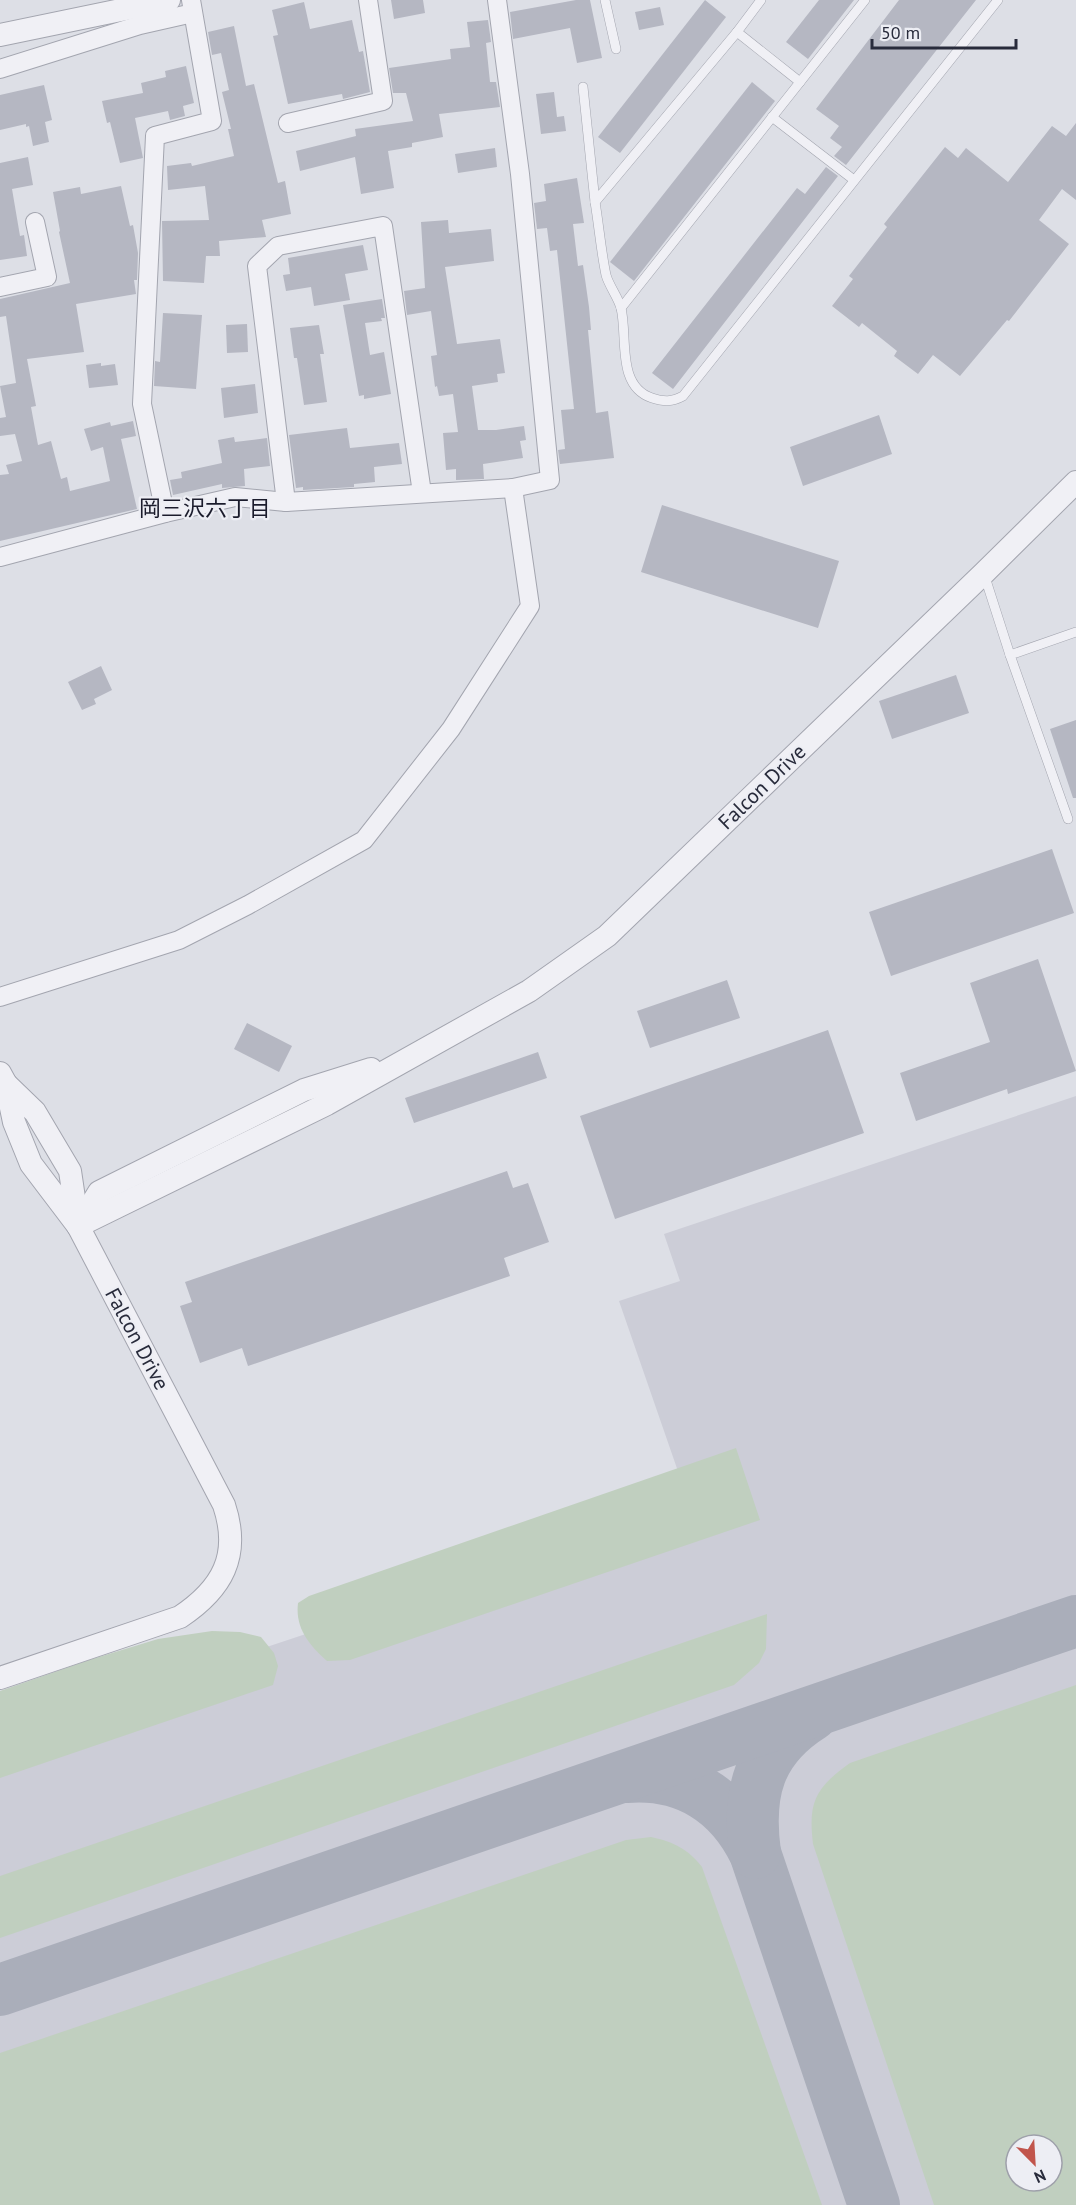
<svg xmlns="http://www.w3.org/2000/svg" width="1076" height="2205" font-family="'PT Sans','Noto Sans JP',sans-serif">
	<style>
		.built { fill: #cccdd7; fill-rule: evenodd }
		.green { fill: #c0cfbf; fill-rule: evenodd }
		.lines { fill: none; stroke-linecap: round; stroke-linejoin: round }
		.taxiway { stroke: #aaaeba; stroke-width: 52 }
		.building { fill: #b5b7c2 }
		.service-casing { stroke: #a3a5af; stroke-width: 10 }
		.minor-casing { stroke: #a3a5af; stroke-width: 20 }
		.tertiary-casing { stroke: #a3a5af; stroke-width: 24 }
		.service { stroke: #f0f0f5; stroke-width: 9 }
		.minor { stroke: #f0f0f5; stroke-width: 18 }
		.tertiary { stroke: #f0f0f5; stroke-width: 22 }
		.labels { text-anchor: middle; stroke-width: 4.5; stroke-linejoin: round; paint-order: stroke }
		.street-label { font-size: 21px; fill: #282b3b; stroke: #edeef4 }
		.neighbourhood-label { font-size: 22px; fill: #1b1c2c; stroke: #edeef4 }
	</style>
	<rect width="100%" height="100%" fill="#dddfe6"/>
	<path class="built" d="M1076 1096V2205H0V1736L690 1506 619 1301 680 1281 664 1234ZM1016 2145H1052V2181H1016Z"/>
	<g class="green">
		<path d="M736 1448 760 1520 350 1660 327 1661C309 1645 295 1628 298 1603L309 1596Z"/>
		<path d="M767 1614 766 1649 759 1663 734 1685 0 1938V1876Z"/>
		<path d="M212 1631 240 1632 261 1637 274 1653 278 1666 273 1685 0 1778V1691L89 1660 158 1639Z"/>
		<path d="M1076 1685V2205H934L813 1844C808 1802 815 1788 850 1763ZM1016 2145H1052V2181H1016Z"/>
		<path d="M651 1837C674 1842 688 1849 702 1867L822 2205H0V2053L626 1840Z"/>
	</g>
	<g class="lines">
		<g class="taxiway">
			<path d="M626 1777C685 1772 730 1801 755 1853L874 2205"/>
			<path d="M755 1853C747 1793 758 1749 812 1715"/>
			<path d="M0 1990 1076 1621"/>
		</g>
	</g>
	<g class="building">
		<path d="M391 0H423L425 13 394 19Z"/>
		<path d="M576 0H590L602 58 577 63 570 28 513 39 510 12Z"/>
		<path d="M705 0 726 17 620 153 598 137Z"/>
		<path d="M819 0H854L808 59 786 42Z"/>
		<path d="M899 0H976L846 165 834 156 842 147 830 138 839 126 816 109Z"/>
		<path d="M304 2 310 29 352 20 359 52 363 51 370 92 343 99 342 94 288 104 273 36 278 35 272 10Z"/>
		<path d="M660 7 664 25 639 30 635 12Z"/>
		<path d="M488 20 491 42 486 43 490 82H496L500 107 439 114 443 137 412 143V147L388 151 394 188 361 194 355 157 300 171 296 151 356 136 355 129 413 121 406 93H393L389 68 451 59 450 49 470 47 467 22Z"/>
		<path d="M234 26 246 86 254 84 278 183 285 181 291 214 262 220 266 237 219 241 220 256H206L204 283 163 281 162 221 209 220 205 186 168 190 167 166 191 163 192 166 234 156 228 129H231L222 92 229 90 221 53 212 55 208 32Z"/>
		<path d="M186 66 194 103 183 106 185 116 170 120 168 111 135 118 143 158 120 163 110 122 107 123 102 101 143 93 141 83 166 77 165 71Z"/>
		<path d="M752 82 775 101 634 281 610 262Z"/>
		<path d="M44 85 52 120 45 122 49 142 33 146 29 126 26 127V124L0 130V95Z"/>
		<path d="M554 92 557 117 564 116 566 131 541 134 536 94Z"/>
		<path d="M1076 123V200L1062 189 1039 220 1069 244 1009 321 1007 320 960 376 933 355 918 374 894 356 897 351 862 323 859 327 832 306 853 279 849 276 887 227 884 224 945 147 958 158 966 148 1008 182 1052 126 1066 136Z"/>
		<path d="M495 148 497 167 458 173 455 154Z"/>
		<path d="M28 157 33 185 12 189 20 236 24 235 27 256 0 260V163Z"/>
		<path d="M826 167 838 176 673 389 652 373 797 188 805 194Z"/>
		<path d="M577 178 584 223 573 224 578 266 583 265 589 307 591 330H588L596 413 608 411 614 458 560 464 558 450 565 449 561 410 574 409 557 250 550 251 547 228 537 229 534 203 546 201 544 184Z"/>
		<path d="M121 186 130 226 133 225 138 253 137 280H134L136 294 76 304 84 352 27 359 36 406 31 407 38 445 51 441 61 479 67 477 70 491 110 481 103 447 91 451 84 429 110 422 111 426 133 421 136 436 121 439 137 509 0 541V475L9 474 6 465 22 461 15 434 0 436V418L6 417 0 386 16 383 6 316 0 317V299L70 283 59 232 60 231 53 192 80 187 81 194Z"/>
		<path d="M448 220 449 233 491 229 494 261 445 267 457 344 500 339 505 373 497 374 498 382 472 386 478 430H496L524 426 526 440 520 441 523 458 483 464 484 479 456 480V469L446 470 443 433 458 432 453 394 439 396 437 386 435 387 431 356 437 355 431 311 407 315 404 291 425 288 421 222Z"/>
		<path d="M363 245 368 270 345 274 350 300 314 306 311 287 286 291 283 275 290 274 288 258Z"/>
		<path d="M382 299 385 318H381L382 321 365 323 370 355 384 352 391 394 364 399V395L359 396 343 305Z"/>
		<path d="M163 313 202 315 196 389 154 386 155 361 160 362Z"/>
		<path d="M247 324 248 352 227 353 226 325Z"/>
		<path d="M319 325 324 354H320L327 402 304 405 297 358H294L290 328Z"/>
		<path d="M101 363V366L115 364 118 385 89 388 86 365Z"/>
		<path d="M255 384 258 413 224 418 221 388Z"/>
		<path d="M879 415 892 454 803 486 790 447Z"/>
		<path d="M347 428 350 448 399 443 402 464 374 467 375 482 354 484V487L303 490V487L296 488 289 435Z"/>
		<path d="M234 437 235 442 267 438 270 466 244 469 245 486 222 488V484L173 495 170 480 182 478 181 472 222 463 218 440Z"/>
		<path d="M662 505 839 561 818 628 641 572Z"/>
		<path d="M101 666 112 690 94 699 96 704 82 710 68 682Z"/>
		<path d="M956 675 969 713 892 739 879 701Z"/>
		<path d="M1076 720V798H1073L1050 729Z"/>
		<path d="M1052 849 1074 913 891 976 869 912Z"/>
		<path d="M1038 959 1076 1071 1008 1094 1007 1089 916 1121 900 1073 990 1042 970 983Z"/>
		<path d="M727 980 740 1018 650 1048 637 1011Z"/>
		<path d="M247 1023 292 1046 279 1072 234 1049Z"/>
		<path d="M828 1030 864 1133 615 1219 580 1116Z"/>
		<path d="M538 1052 547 1078 414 1123 405 1098Z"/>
		<path d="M507 1171 513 1188 528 1183 549 1242 504 1258 510 1276 248 1366 242 1348 200 1363 180 1306 192 1302 185 1282Z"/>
	</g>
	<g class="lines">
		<g class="service-casing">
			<g id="service">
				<path d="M605 0 616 49"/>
				<path d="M737 32 800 82"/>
				<path d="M583 87 595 202 737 32 761 0"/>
				<path d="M772 117 854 180"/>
				<path d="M595 202C599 226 601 251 606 275 609 286 618 297 621 308 628 337 616 386 652 398 664 402 672 402 683 396L998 0"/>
				<path d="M621 308 865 0"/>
				<path d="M984 574 1010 655"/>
				<path d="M1068 819 1010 655 1076 632"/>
			</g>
		</g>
		<g class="minor-casing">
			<g id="minor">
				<path d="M0 69 140 25 193 13"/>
				<path d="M288 123 383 101 368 0"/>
				<path d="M0 287 47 277 35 222"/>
				<path d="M286 502 257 266 278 246 383 226 422 493"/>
				<path d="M165 513 142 404 155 136 212 121 191 0"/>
				<path d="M0 557 165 513 235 497 286 502 513 488 550 480 520 174 497 0"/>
				<path d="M0 997 179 940 248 905 364 840 451 729 530 606 513 488"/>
			</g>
		</g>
		<g class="tertiary-casing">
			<g id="tertiary">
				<path d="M0 35 169 0"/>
				<path d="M0 1073 6 1084 14 1122 31 1164 78 1226 224 1505C241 1556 222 1589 180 1617L0 1678"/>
				<path d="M6 1084 35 1112 70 1171 78 1225"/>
				<path d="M78 1226 327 1104 529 991 607 936 984 573 1076 482"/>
				<path d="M78 1226 99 1192 304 1090 371 1069"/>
			</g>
		</g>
		<use href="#service" class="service"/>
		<use href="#minor" class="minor"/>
		<use href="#tertiary" class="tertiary"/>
	</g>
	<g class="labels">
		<g class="street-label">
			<text transform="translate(762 787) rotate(-44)" y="7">Falcon Drive</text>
			<text transform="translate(137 1339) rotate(62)" y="7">Falcon Drive</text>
		</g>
		<g class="neighbourhood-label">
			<text x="205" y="516">岡三沢六丁目</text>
		</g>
	</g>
	<g transform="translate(1034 2163) rotate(156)"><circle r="28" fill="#edeef4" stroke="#9ea0aa" stroke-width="1.5"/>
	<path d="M0-4.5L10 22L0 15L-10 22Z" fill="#c1554c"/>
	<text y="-9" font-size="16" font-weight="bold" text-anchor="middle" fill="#282b3b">N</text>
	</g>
	<path d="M872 39v9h144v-9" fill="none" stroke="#282b3b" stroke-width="3"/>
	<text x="881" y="39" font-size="18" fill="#282b3b" stroke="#edeef4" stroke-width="4.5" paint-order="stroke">50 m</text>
</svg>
